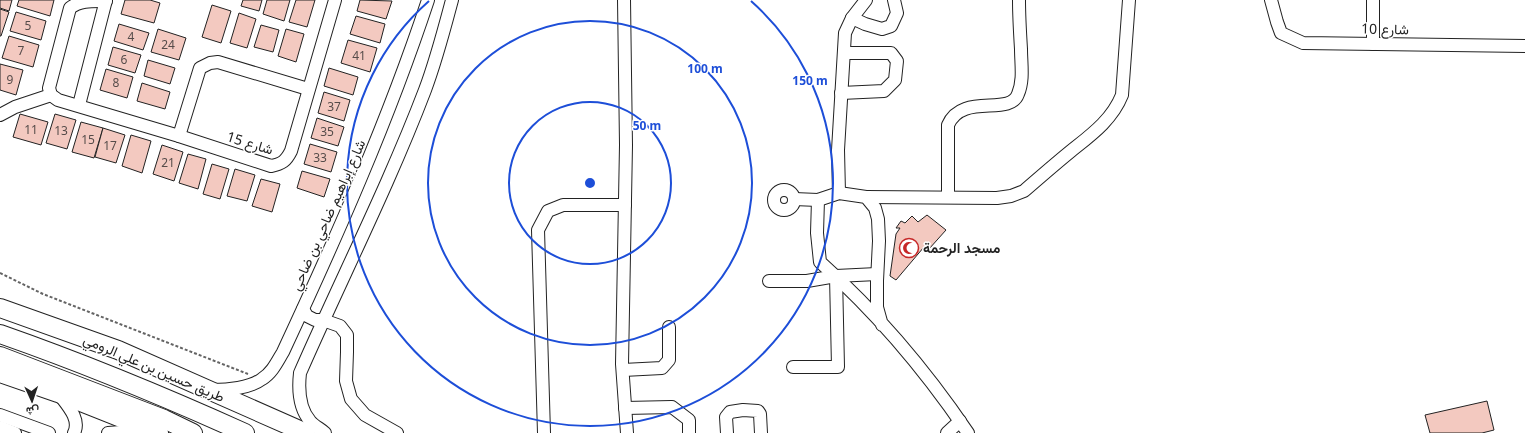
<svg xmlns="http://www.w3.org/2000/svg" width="1525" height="433" font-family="'Noto Sans',Vazirmatn,sans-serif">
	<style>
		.building { fill: #f3c9c0; stroke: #222 }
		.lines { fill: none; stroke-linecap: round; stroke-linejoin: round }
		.minor-casing { stroke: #222; stroke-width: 14 }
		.highway-casing { stroke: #222; stroke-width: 20 }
		.path { stroke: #646464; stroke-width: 2; stroke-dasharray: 3 2; stroke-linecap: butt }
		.minor { stroke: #fff; stroke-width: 12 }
		.highway { stroke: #fff; stroke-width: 18 }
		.ring { fill: none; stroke: #1d4ed8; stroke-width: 2 }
		.labels { text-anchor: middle; stroke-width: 3; stroke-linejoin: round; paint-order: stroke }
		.number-label { font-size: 12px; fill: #564c4a }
		.street-label { font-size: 14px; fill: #222; stroke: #fff }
		.poi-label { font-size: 14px; font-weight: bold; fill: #222; stroke: #fff; text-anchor: start }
		.centre { fill: #1d4ed8; stroke: #fff; stroke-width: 2 }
		.ring-label { font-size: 12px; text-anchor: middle; font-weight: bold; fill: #1d4ed8; stroke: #fff; stroke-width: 3; stroke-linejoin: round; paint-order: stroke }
	</style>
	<rect width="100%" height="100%" fill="#fff"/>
	<g class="building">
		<path d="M0 0H12L9 11 0 8Z"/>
		<path d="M19 0H54L50 16 17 6Z"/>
		<path d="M125 0H150L160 3 154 23 121 14Z"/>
		<path d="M243 0H262L259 11 241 6Z"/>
		<path d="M267 0H290L284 21 263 14Z"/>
		<path d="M296 0H315L307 27 289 22Z"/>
		<path d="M360 0 392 1 386 19 357 11Z"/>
		<path d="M212 5 231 11 221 43 202 37Z"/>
		<path d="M0 9 9 12 1 36H0Z"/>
		<path d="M16 12 46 21 41 40 10 31Z"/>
		<path d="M239 13 256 19 247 48 230 43Z"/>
		<path d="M356 16 385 24 380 43 350 34Z"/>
		<path d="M119 24 149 33 143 50 114 41Z"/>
		<path d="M261 25 279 30 273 52 254 47Z"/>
		<path d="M158 29 186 38 179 60 151 52Z"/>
		<path d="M286 29 304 34 296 62 278 56Z"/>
		<path d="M9 36 39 45 33 67 2 58Z"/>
		<path d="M348 40 377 48 370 72 341 63Z"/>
		<path d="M113 47 141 55 135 73 108 65Z"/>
		<path d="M148 60 175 68 170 84 144 76Z"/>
		<path d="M0 64 23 70 16 95 0 90Z"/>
		<path d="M329 68 358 77 353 95 324 86Z"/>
		<path d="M106 69 133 77 127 98 100 90Z"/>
		<path d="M142 83 170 92 165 109 137 101Z"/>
		<path d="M324 92 350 100 344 121 318 113Z"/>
		<path d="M20 114 48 122 41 145 13 137Z"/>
		<path d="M55 114 76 120 67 149 46 143Z"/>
		<path d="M317 118 344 127 338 146 311 138Z"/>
		<path d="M81 122 103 128 94 158 72 152Z"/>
		<path d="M103 128 125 135 116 163 95 157Z"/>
		<path d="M131 135 151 141 142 173 122 166Z"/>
		<path d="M310 144 337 152 331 172 304 164Z"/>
		<path d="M162 145 183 152 174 181 153 174Z"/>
		<path d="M188 154 206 159 198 189 179 183Z"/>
		<path d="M212 164 229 169 220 199 203 194Z"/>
		<path d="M235 169 255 175 247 201 227 196Z"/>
		<path d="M302 171 330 179 324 197 297 188Z"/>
		<path d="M261 179 280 184 272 212 252 206Z"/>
		<path d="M927 215 946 230 929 249 924 247 896 280 890 276 896 234 900 228H896L901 221 905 223 912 216 918 222Z"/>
		<path d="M1487 401 1494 430 1482 433H1430L1425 415Z"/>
	</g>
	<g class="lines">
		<g class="minor-casing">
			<g id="minor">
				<path d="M624 0 626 145 622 364 627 433"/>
				<path d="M1271 0 1277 22 1281 33 1303 43 1525 46"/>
				<path d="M106 1C93 1 80 0 70 8L49 88 51 95 58 100 179 136 271 166C282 164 286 161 291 151L335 0"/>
				<path d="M852 18 865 24 882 29 891 26 897 13 894 0"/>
				<path d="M1373 44V0"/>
				<path d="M841 93 884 91 895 80 897 61 891 53H844"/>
				<path d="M79 105 106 0"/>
				<path d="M0 115 15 107 51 95"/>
				<path d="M179 136 200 68 210 63 218 62 308 89"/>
				<circle cx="784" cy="200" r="10"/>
				<path d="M839 193 838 150 845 33 852 18 866 0"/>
				<path d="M866 197 997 198 1011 196 1024 191C1039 178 1055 164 1071 151 1091 135 1112 120 1122 95L1129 0"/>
				<path d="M948 197V125C962 92 1010 117 1018 94 1024 80 1021 64 1021 49 1020 33 1019 16 1019 0"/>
				<path d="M794 199 818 200"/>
				<path d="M769 281H807L836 276 877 274"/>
				<path d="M303 309 307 316 315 320H323L340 326 347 335V352L346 381 351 399 365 415 397 433"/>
				<path d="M882 325 877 307V281L879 241 878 219 875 208 866 197 839 193 818 200 817 233 820 262C876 312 926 371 968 433"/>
				<path d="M793 367H838L836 276"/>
				<path d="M623 370 662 368 669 360V327"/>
				<path d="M213 390C227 390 250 388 262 379 272 373 277 362 283 352 337 236 388 121 428 0"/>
				<path d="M59 394C67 405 81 419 74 433"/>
				<path d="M625 408 672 407 689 420V433"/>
				<path d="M0 415 49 433"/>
				<path d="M0 427 15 433"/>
				<path d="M108 433 121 432 135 433"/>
				<path d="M325 433C321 429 314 426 310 421 299 408 298 391 300 373 341 279 388 187 425 90 436 61 444 30 452 0"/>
				<path d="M544 433 538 230 548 211 563 205H625"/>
				<path d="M727 433 726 417 730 412 743 410 758 411 760 414 761 433"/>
				<path d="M947 433 960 421"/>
			</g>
		</g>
		<g class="highway-casing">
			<g id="highway">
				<path d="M0 308 118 350 306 433"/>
				<path d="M0 334C83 363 165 397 245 433"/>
				<path d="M0 356 164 419 193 433"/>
				<path d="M0 373 58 393 159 433"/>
			</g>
		</g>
		<path class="path" d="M0 273 43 294 248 374"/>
		<use href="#minor" class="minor"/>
		<use href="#highway" class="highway"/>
	</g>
	<g class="ring">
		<circle cx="590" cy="183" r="81"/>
		<circle cx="590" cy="183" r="162"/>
		<path d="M751 1A243 243 0 1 1 429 1"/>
	</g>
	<defs>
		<g id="mosque-ring" transform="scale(1)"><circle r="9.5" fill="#fff" stroke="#c62828" stroke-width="1.5"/><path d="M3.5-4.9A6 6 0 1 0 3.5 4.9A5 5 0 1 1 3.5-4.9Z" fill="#c62828"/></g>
	</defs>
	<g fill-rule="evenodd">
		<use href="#mosque-ring" x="909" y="248"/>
	</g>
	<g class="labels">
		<g class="number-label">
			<text x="28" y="30">5</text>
			<text x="131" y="41">4</text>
			<text x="168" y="49">24</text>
			<text x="21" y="55">7</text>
			<text x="359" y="60">41</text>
			<text x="124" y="64">6</text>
			<text x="10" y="84">9</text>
			<text x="116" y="87">8</text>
			<text x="334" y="111">37</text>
			<text x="31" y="134">11</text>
			<text x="61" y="135">13</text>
			<text x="327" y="136">35</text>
			<text x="88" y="144">15</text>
			<text x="110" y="150">17</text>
			<text x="320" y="162">33</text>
			<text x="168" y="167">21</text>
		</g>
		<g class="street-label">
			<text transform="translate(1385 29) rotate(1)" y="5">شارع 10</text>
			<text transform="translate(250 143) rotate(17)" y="5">شارع 15</text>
			<text transform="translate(328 215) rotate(-66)" y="5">شارع إبراهيم ضاحي بن ضاحي</text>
			<text transform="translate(154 368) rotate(23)" y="5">طريق حسين بن علي الرومي</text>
		</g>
		<g class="poi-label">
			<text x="923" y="253">مسجد الرحمة</text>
		</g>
	</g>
	<circle cx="590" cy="183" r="6" class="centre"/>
	<g class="ring-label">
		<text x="705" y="73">100 m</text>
		<text x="810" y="85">150 m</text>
		<text x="647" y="130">50 m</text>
	</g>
	<g transform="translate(32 401) rotate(177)" stroke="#ffffff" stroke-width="3" paint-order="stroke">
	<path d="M0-3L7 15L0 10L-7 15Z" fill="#222222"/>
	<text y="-6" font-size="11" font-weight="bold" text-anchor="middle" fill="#222222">ش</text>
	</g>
</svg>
